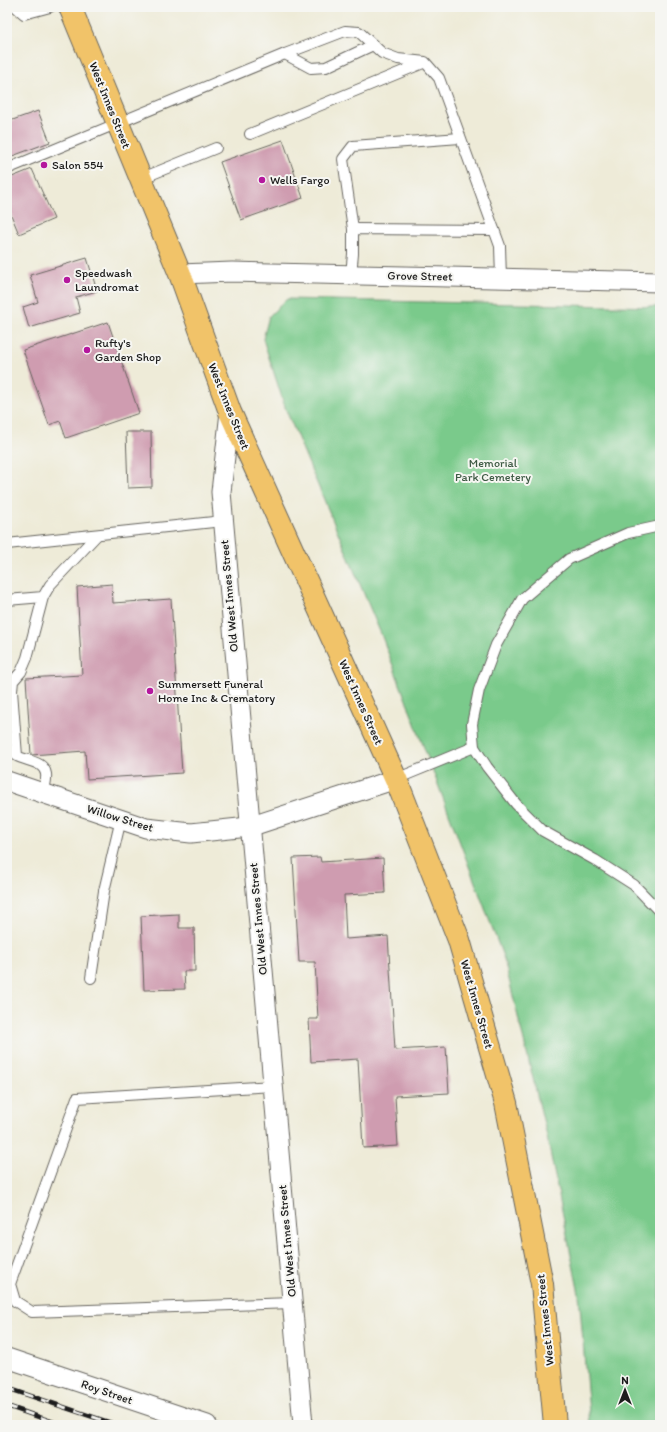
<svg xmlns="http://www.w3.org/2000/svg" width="667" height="1432" font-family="Itim,sans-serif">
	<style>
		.green { fill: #7aca8b; stroke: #4b7354 }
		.building { fill: #cf9cb0 }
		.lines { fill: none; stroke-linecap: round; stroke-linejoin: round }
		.lane-casing { stroke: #66645e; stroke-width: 12 }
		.street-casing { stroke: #66645e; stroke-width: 21 }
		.primary-casing { stroke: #66645e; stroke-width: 24 }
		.lane { stroke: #fff; stroke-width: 10 }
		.street { stroke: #fff; stroke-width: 19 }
		.primary { stroke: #f1c369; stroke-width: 22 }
		.rail-casing { stroke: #1c1c1c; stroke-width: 4.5 }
		.rail { stroke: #f6f6f2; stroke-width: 3; stroke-dasharray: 9; stroke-linecap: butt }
		.poi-dot { fill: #b5179e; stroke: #f6f6f2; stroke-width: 1.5 }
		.labels { text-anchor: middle; stroke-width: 4; stroke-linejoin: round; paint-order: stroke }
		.street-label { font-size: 12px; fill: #1c1c1c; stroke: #f6f6f2 }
		.poi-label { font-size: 12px; fill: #1c1c1c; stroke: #f6f6f2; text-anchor: start }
		.park-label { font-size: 12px; fill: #3d5943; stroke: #f6f6f2 }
	</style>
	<rect width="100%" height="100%" fill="#f6f6f2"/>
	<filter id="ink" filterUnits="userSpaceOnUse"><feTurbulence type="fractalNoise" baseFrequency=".025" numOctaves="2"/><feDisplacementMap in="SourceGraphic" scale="8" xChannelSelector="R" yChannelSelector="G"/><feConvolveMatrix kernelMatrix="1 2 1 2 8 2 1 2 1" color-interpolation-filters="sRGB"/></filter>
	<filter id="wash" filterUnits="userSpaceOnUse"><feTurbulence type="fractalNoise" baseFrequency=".012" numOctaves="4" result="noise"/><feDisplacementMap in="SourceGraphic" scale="16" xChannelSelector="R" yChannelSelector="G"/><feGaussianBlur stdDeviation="0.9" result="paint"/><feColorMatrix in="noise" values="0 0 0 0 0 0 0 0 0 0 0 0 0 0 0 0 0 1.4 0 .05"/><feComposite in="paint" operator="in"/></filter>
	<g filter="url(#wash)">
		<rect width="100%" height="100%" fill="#eeebd8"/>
		<path class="green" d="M287 299 660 307V1425H590L579 1294 546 1132 504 959 381 634 286 410 263 339 269 316Z"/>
		<g id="blocks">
			<g class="building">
				<path d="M38 111 50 142 7 158V122Z"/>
				<path d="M283 140 303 198 241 220 220 162Z"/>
				<path d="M32 169 54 219 19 234 7 205V179Z"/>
				<path d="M87 258 97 291 76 297 80 313 29 328 23 307 38 302 30 275Z"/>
				<path d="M108 322 139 413 66 438 60 421 49 425 23 350Z"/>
				<path d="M126 432H151L152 487 128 488Z"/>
				<path d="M112 584 113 603 171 599 182 773 87 779 85 751 31 755 26 678 82 675 77 587Z"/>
				<path d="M320 857 321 862 383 858 385 893 344 895 346 939 388 936 395 1050 446 1047 449 1093 395 1096 398 1146 363 1148 358 1059 311 1062 309 1019H318L315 962H299L293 858Z"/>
				<path d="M179 914V928H194L195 971H184L185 989 144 990 141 916Z"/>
			</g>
		</g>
	</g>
	<g filter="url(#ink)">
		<use href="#blocks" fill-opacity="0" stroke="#66645e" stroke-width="1"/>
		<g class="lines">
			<g class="lane-casing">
				<g id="lane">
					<path d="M16 7 24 14 50 7"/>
					<path d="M285 54 311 68 326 67 373 45"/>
					<path d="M250 134 423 63"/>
					<path d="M7 169 285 54 345 31 359 32 382 53 398 59 425 62 439 78 500 246 501 278"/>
					<path d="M140 179 216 148"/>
					<path d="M353 229 343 159 353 146 460 138"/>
					<path d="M351 275 353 254V229L494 230"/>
					<path d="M660 526 628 533 569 559 522 599 496 645 479 690 472 724 474 747 487 767 516 804 543 831 595 860 634 885 660 912"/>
					<path d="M7 544 223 521"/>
					<path d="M43 597 27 658 21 672 13 681 12 691 17 756C26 761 44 761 46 774 47 780 44 788 44 794"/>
					<path d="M7 600 43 597 50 585 97 535"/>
					<path d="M396 779 474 747"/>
					<path d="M91 978 104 891 121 819"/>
					<path d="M273 1086 77 1098 10 1284 15 1301 32 1312 292 1303"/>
				</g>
			</g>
			<g class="street-casing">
				<g id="street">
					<path d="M180 274 232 272 660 282"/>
					<path d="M230 412 221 492 303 1425"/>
					<path d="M7 781 146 828 191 833 249 827 396 779"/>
					<path d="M7 1358 207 1425"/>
				</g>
			</g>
			<g class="primary-casing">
				<path id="primary" d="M70 7 180 274 230 412 396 779 459 940 506 1103 542 1284 555 1425"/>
			</g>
			<use href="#lane" class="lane"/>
			<use href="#street" class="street"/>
			<use href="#primary" class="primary"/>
			<g class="rail-casing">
				<g id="rail">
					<path d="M7 1388 117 1425"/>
					<path d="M7 1406 62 1425"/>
				</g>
			</g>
			<use href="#rail" class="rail"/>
		</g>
	</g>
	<g class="poi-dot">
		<circle cx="44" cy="165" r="4"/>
		<circle cx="262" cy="180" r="4"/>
		<circle cx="67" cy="280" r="4"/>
		<circle cx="87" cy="350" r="4"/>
		<circle cx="150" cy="691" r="4"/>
	</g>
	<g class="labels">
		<g class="street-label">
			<text transform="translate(110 105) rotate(68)" y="4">West Innes Street</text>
			<text transform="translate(420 276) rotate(1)" y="4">Grove Street</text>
			<text transform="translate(229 406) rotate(68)" y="4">West Innes Street</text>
			<text transform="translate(229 596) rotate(-95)" y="4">Old West Innes Street</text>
			<text transform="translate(361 702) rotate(66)" y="4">West Innes Street</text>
			<text transform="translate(120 818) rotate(17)" y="4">Willow Street</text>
			<text transform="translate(258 919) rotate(-95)" y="4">Old West Innes Street</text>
			<text transform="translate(477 1004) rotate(74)" y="4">West Innes Street</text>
			<text transform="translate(287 1241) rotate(-95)" y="4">Old West Innes Street</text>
			<text transform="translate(545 1320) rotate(-96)" y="4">West Innes Street</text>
			<text transform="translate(107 1392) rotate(19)" y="4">Roy Street</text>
		</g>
		<g class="poi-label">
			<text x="52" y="169">Salon 554</text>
			<text x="270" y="184">Wells Fargo</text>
			<text x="75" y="277">Speedwash<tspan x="75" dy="14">Laundromat</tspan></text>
			<text x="95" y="347">Rufty's<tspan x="95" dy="14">Garden Shop</tspan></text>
			<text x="158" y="688">Summersett Funeral<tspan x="158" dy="14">Home Inc &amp; Crematory</tspan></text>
		</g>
		<g class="park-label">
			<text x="493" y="467">Memorial<tspan x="493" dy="14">Park Cemetery</tspan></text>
		</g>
	</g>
	<rect width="667" height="1432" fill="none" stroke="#f6f6f2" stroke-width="24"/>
	<g transform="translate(625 1390)" stroke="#f6f6f2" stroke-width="3" paint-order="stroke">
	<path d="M0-3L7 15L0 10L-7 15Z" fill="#1c1c1c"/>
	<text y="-6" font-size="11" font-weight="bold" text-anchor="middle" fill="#1c1c1c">N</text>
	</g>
</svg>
